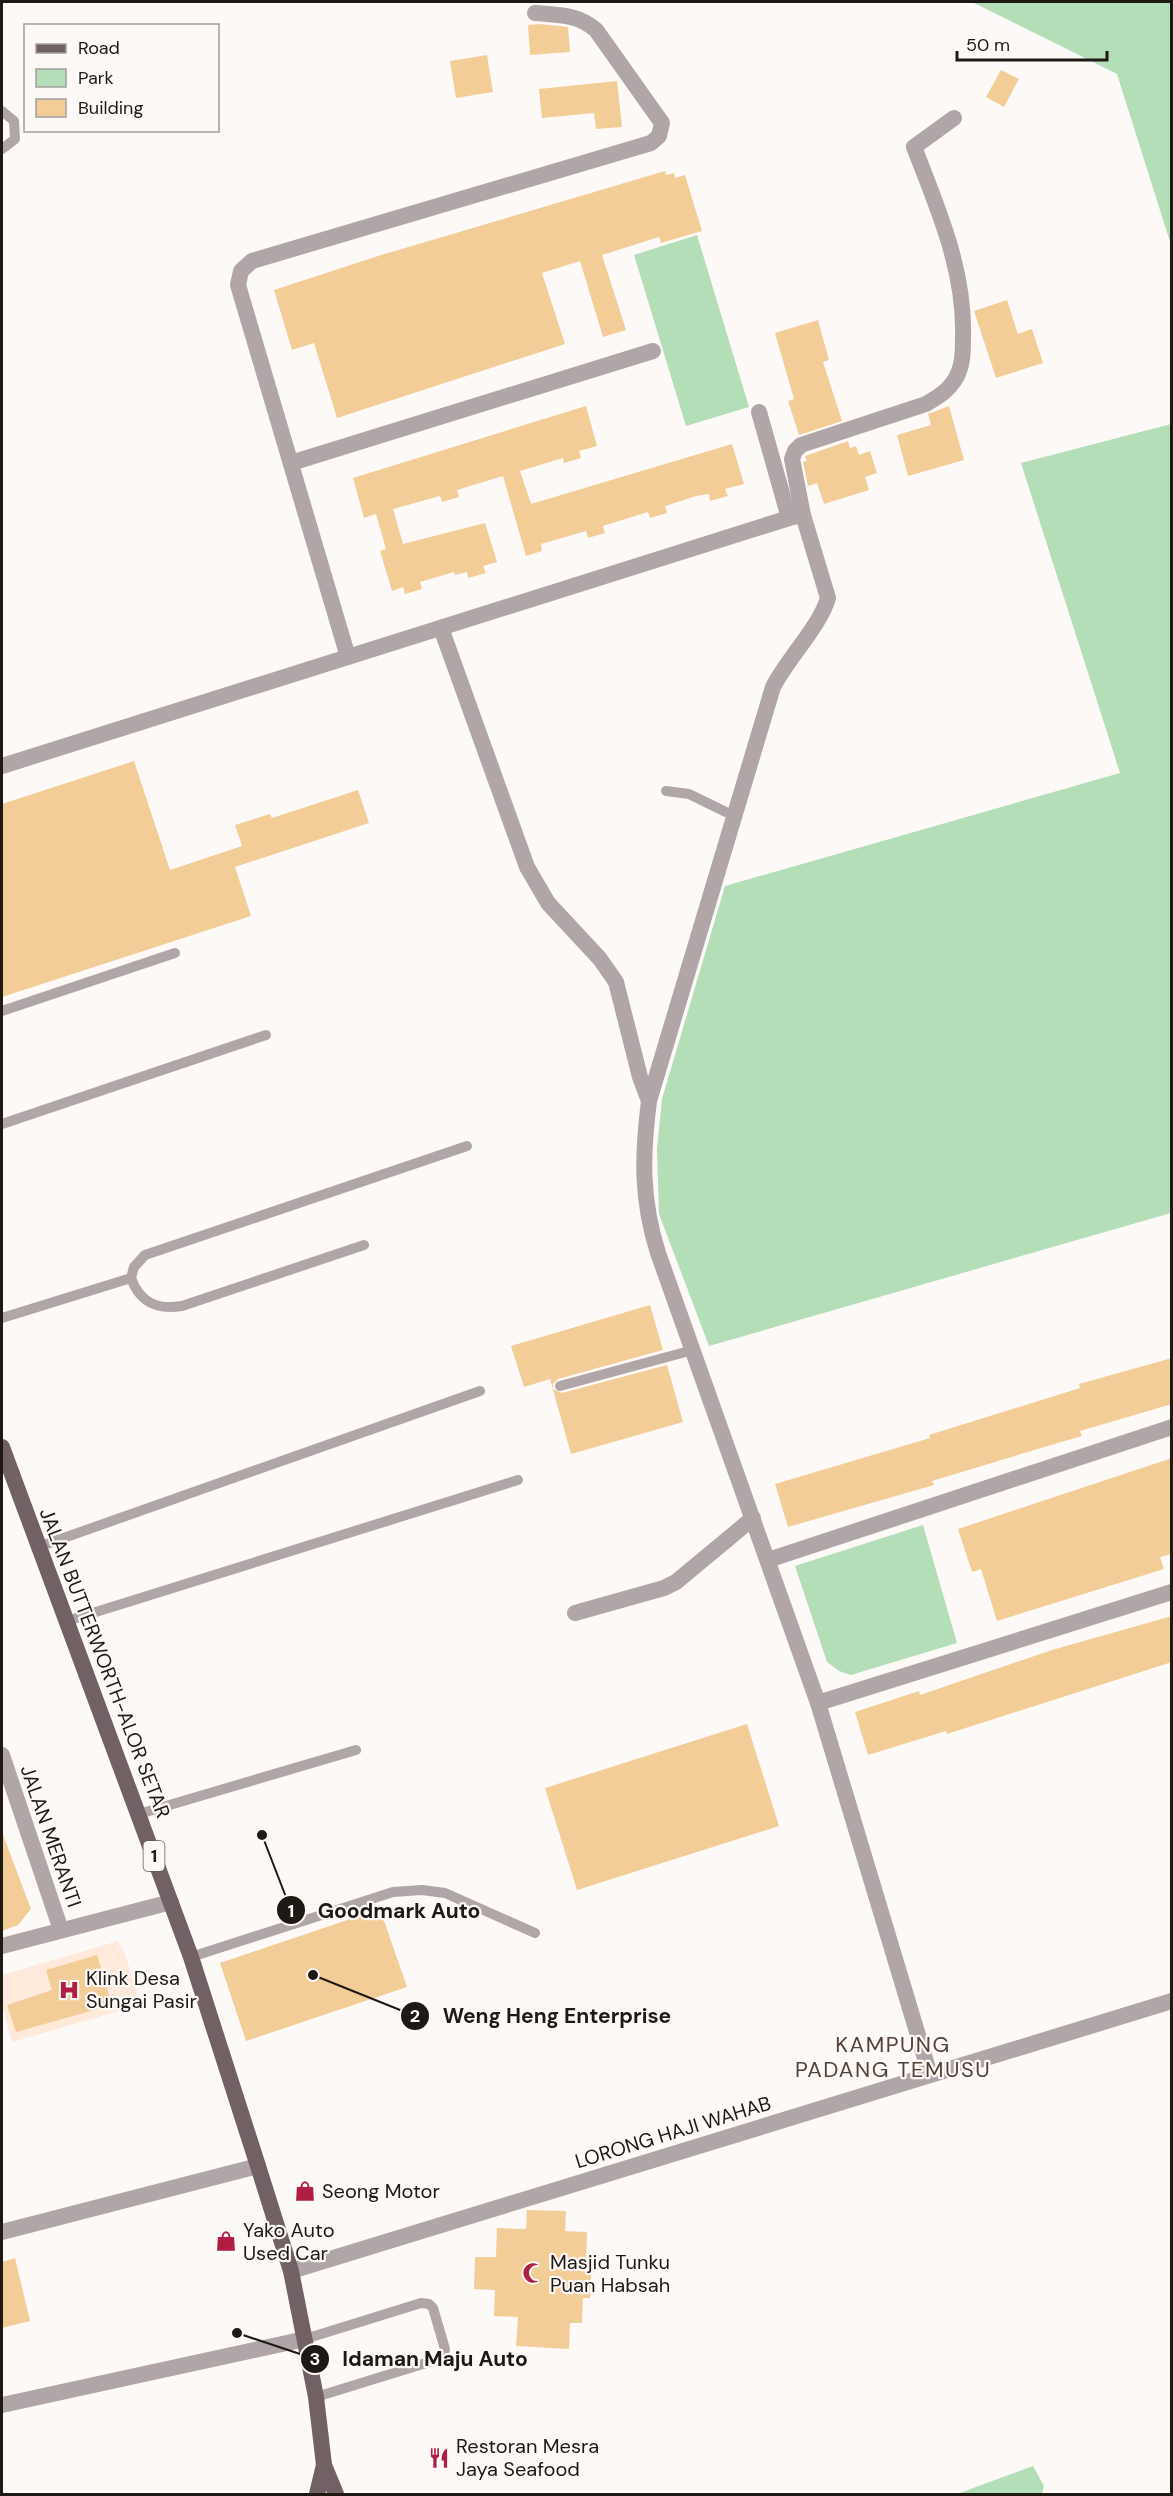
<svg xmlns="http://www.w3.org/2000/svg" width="1173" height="2496" font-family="'DM Sans',sans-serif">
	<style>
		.built { fill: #fee9db }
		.green { fill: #b3deb8 }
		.building { fill: #f3cd98 }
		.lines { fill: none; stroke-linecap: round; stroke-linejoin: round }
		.service { stroke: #b0a6a7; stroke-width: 10 }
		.minor { stroke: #b0a6a7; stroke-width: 16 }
		.tertiary { stroke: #b0a6a7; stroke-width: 16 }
		.primary { stroke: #726164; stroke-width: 16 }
		.labels { text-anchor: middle; stroke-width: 4.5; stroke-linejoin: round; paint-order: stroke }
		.shield { fill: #fdf9f7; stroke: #625c58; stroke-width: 1.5 }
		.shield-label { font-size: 18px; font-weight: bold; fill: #1f1914 }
		.street-label { font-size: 20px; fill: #1f1914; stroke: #fdf9f7 }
		.poi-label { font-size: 20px; fill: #1f1914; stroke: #fdf9f7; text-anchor: start }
		.quarter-label { font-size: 22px; letter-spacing: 1.5px; fill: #524338; stroke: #fdf9f7 }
		.leader { fill: none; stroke: #1f1914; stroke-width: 2 }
		.callout-dot { fill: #1f1914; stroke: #fdf9f7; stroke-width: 2 }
		.mark-label { font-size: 18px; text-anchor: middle; font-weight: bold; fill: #fff }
		.callout-label { font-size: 21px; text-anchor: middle; font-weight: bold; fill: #1f1914; stroke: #fdf9f7; stroke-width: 4.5; stroke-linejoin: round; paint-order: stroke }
	</style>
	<rect width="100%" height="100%" fill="#fdf9f7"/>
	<path class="built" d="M118 1941 125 1954 140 2005 12 2042 2 2005V1975Z"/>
	<g class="green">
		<path d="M972 2H1171V245L1117 74Z"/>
		<path d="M697 235 749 407 686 426 634 255Z"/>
		<path d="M1171 424V1213L709 1346 659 1214 657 1149 662 1099 725 886 1120 773 1021 463Z"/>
		<path d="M923 1525 957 1643 851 1675 839 1671 827 1662 795 1566Z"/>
		<path d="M1033 2466 1044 2486 1042 2494H957Z"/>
	</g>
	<g class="building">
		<path d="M540 24 568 27 570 52 530 55 528 25Z"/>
		<path d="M487 55 493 92 456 98 450 61Z"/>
		<path d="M1001 70 1019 79 1004 107 986 97Z"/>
		<path d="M617 81 622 127 596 129 594 113 542 118 539 89Z"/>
		<path d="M665 171 666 175 674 173 675 178 685 175 702 231 661 243 659 237 602 255 626 330 603 337 580 261 542 273 565 344 337 418 314 343 292 350 274 290 378 256Z"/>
		<path d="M1007 300 1018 334 1032 329 1043 363 996 378 974 311Z"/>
		<path d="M818 320 829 360 823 362 842 421 799 435 788 401 794 399 775 333Z"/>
		<path d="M586 406 597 446 579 451 581 458 564 463 563 458 520 471 531 504 732 444 744 484 725 489 728 496 710 501 709 494 696 496 665 506 667 513 650 518 648 512 603 526 605 533 588 538 586 531 541 544 542 551 526 556 503 476 457 490 459 497 442 502 440 496 393 509 403 544 485 523 497 562 483 566 486 573 468 578 467 572 455 575 454 572 420 582 422 589 405 594 403 587 392 591 380 551 386 549 376 514 364 518 353 478Z"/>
		<path d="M949 406 964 460 908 476 897 435 931 425 928 414Z"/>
		<path d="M848 441 850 448 856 446 859 455 870 451 877 473 865 477 869 490 824 504 817 483 808 486 803 462 807 461 805 456Z"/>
		<path d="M134 761 170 870 242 846 235 825 270 814 272 818 358 790 369 823 235 867 251 916 2 997V804Z"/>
		<path d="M650 1305 663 1350 558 1379 553 1384V1389L562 1393 667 1365 683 1422 571 1454 550 1379 524 1387 511 1346Z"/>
		<path d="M1172 1358V1404L1080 1431 1082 1436 1061 1442 932 1481 934 1485 788 1527 775 1484 930 1438 929 1435 1080 1388 1079 1384Z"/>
		<path d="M1172 1458V1554L1160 1557 1164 1569 997 1621 981 1569 972 1572 958 1529Z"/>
		<path d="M1172 1616V1662L947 1734 946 1731 868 1755 855 1712 919 1691 920 1695 1052 1650Z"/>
		<path d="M747 1724 779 1826 577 1890 545 1788Z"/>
		<path d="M2 1832 31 1909 18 1925 2 1931Z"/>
		<path d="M380 1909 407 1987 246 2041 220 1963Z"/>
		<path d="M97 1955 112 2005 16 2032 7 2005 52 1990 46 1970Z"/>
		<path d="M527 2210 566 2211 565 2231 587 2232 586 2257H592L590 2298H583L582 2323H570L569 2349 516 2346 518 2317 494 2316 495 2290 474 2289 475 2257H496L497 2228 526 2229Z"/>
		<path d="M15 2258 30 2321 2 2328V2262Z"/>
	</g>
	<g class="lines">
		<g class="service">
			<path d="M2 111 14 121 15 139 2 149"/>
			<path d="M666 791 689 794 734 816"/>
			<path d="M2 1011 175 953"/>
			<path d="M2 1124 266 1035"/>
			<path d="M131 1278 134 1267 145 1255 467 1146"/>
			<path d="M2 1318 131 1278C140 1303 157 1310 182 1306L364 1245"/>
			<path d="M560 1386 693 1350"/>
			<path d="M38 1547 480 1391"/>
			<path d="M67 1621 518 1480"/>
			<path d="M139 1814 356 1750"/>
			<path d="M191 1957 393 1892 422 1890 445 1893 535 1933"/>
			<path d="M305 2339 421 2303 429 2304 433 2308 445 2349 444 2356 439 2359 316 2397"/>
		</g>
		<g class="minor">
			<path d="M759 412 789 518 803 515 828 598C820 626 788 658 773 687L649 1101C642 1156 641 1199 658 1253L818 1703 930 2075"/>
			<path d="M291 463 653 351"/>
			<path d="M803 515 792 459 795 451 801 445 926 404C937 397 947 392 954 381 963 368 963 352 963 337 965 270 938 209 914 147L954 118"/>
			<path d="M441 628 527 867 548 903 600 959 616 982 640 1077 649 1101"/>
			<path d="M348 657 238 285 241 271 252 261 651 143 659 136 662 123 596 30C578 14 558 15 535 13"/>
			<path d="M2 766 789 518"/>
			<path d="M768 1560 1172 1427"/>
			<path d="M575 1613 664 1588 676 1582 753 1518"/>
			<path d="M818 1703 1172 1592"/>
			<path d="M2 1755 61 1930"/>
			<path d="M2 1946 171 1902"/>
			<path d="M2 2232 258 2166"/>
			<path d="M2 2405 305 2339"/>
		</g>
		<path class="tertiary" d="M291 2271 1172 2001"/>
		<g class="primary">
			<path d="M2 1447 191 1957 258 2166 291 2271 316 2397 324 2465 336 2494"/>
			<path d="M317 2494 324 2465"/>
		</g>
	</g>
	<defs>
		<g id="hospital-bare" transform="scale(1.62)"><path d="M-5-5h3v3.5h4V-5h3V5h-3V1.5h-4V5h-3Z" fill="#b11e43" stroke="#fdf9f7" stroke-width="2.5" paint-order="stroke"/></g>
		<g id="shop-bare" transform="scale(1.62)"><path d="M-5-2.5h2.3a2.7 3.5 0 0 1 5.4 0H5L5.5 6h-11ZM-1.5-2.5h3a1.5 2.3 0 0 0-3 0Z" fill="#b11e43" stroke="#fdf9f7" stroke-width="2.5" paint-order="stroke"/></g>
		<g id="mosque-bare" transform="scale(1.62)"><path d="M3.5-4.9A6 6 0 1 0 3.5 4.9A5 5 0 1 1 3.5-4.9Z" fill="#b11e43" stroke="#fdf9f7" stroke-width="2.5" paint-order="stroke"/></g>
		<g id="restaurant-bare" transform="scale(1.62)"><path d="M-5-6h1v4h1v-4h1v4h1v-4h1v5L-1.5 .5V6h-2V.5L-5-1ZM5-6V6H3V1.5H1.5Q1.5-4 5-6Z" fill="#b11e43" stroke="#fdf9f7" stroke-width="2.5" paint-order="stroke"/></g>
	</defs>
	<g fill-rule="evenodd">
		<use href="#hospital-bare" x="69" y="1990"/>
		<use href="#shop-bare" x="305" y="2191"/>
		<use href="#shop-bare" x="226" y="2241"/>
		<use href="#mosque-bare" x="533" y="2273"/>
		<use href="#restaurant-bare" x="439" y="2458"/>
	</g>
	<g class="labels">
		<rect class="shield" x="143.5" y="1841" width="21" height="30" rx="4.5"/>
		<g class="shield-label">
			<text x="154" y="1862">1</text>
		</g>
		<g class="street-label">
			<text transform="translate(105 1663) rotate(69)" y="7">JALAN BUTTERWORTH-ALOR SETAR</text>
			<text transform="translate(51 1836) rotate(71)" y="7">JALAN MERANTI</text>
			<text transform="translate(673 2132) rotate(-17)" y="7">LORONG HAJI WAHAB</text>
		</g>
		<g class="poi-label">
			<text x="86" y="1985">Klink Desa<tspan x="86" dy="23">Sungai Pasir</tspan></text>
			<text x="322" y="2198">Seong Motor</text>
			<text x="243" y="2237">Yako Auto<tspan x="243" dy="23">Used Car</tspan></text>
			<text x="550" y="2269">Masjid Tunku<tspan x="550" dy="23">Puan Habsah</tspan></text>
			<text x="456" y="2453">Restoran Mesra<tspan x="456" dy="23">Jaya Seafood</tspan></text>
		</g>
		<g class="quarter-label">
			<text x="893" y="2052">KAMPUNG<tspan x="893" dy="25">PADANG TEMUSU</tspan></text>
		</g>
	</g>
	<path class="leader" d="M262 1835L291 1910M313 1975L415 2016M237 2333L315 2359"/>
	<g class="callout-dot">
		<circle cx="262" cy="1835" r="6"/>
		<circle cx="313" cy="1975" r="6"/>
		<circle cx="237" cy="2333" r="6"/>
		<circle cx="291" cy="1910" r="15"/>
		<circle cx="415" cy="2016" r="15"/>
		<circle cx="315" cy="2359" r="15"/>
	</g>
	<g class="mark-label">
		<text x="291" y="1917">1</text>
		<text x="415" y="2022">2</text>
		<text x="315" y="2365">3</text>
	</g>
	<g class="callout-label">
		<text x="399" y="1918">Goodmark Auto</text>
		<text x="557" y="2023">Weng Heng Enterprise</text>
		<text x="435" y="2366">Idaman Maju Auto</text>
	</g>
	<rect width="1173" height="2496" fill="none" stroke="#1f1914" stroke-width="6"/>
	<rect x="24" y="24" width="195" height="108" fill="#fdf9f7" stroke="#a49f9c" stroke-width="1.5"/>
	<rect x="36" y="44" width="30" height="9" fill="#726164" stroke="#a49f9c" stroke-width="1.5"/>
	<text x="78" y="54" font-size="18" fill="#1f1914">Road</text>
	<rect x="36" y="69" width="30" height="18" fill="#b3deb8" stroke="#a49f9c" stroke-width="1.5"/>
	<text x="78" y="84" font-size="18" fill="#1f1914">Park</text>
	<rect x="36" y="99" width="30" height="18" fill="#f3cd98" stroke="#a49f9c" stroke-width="1.5"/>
	<text x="78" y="114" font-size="18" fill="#1f1914">Building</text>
	<path d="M957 51v9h150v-9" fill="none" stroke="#1f1914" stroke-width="3"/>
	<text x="966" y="51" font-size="18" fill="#1f1914" stroke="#fdf9f7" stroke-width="4.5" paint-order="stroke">50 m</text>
</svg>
